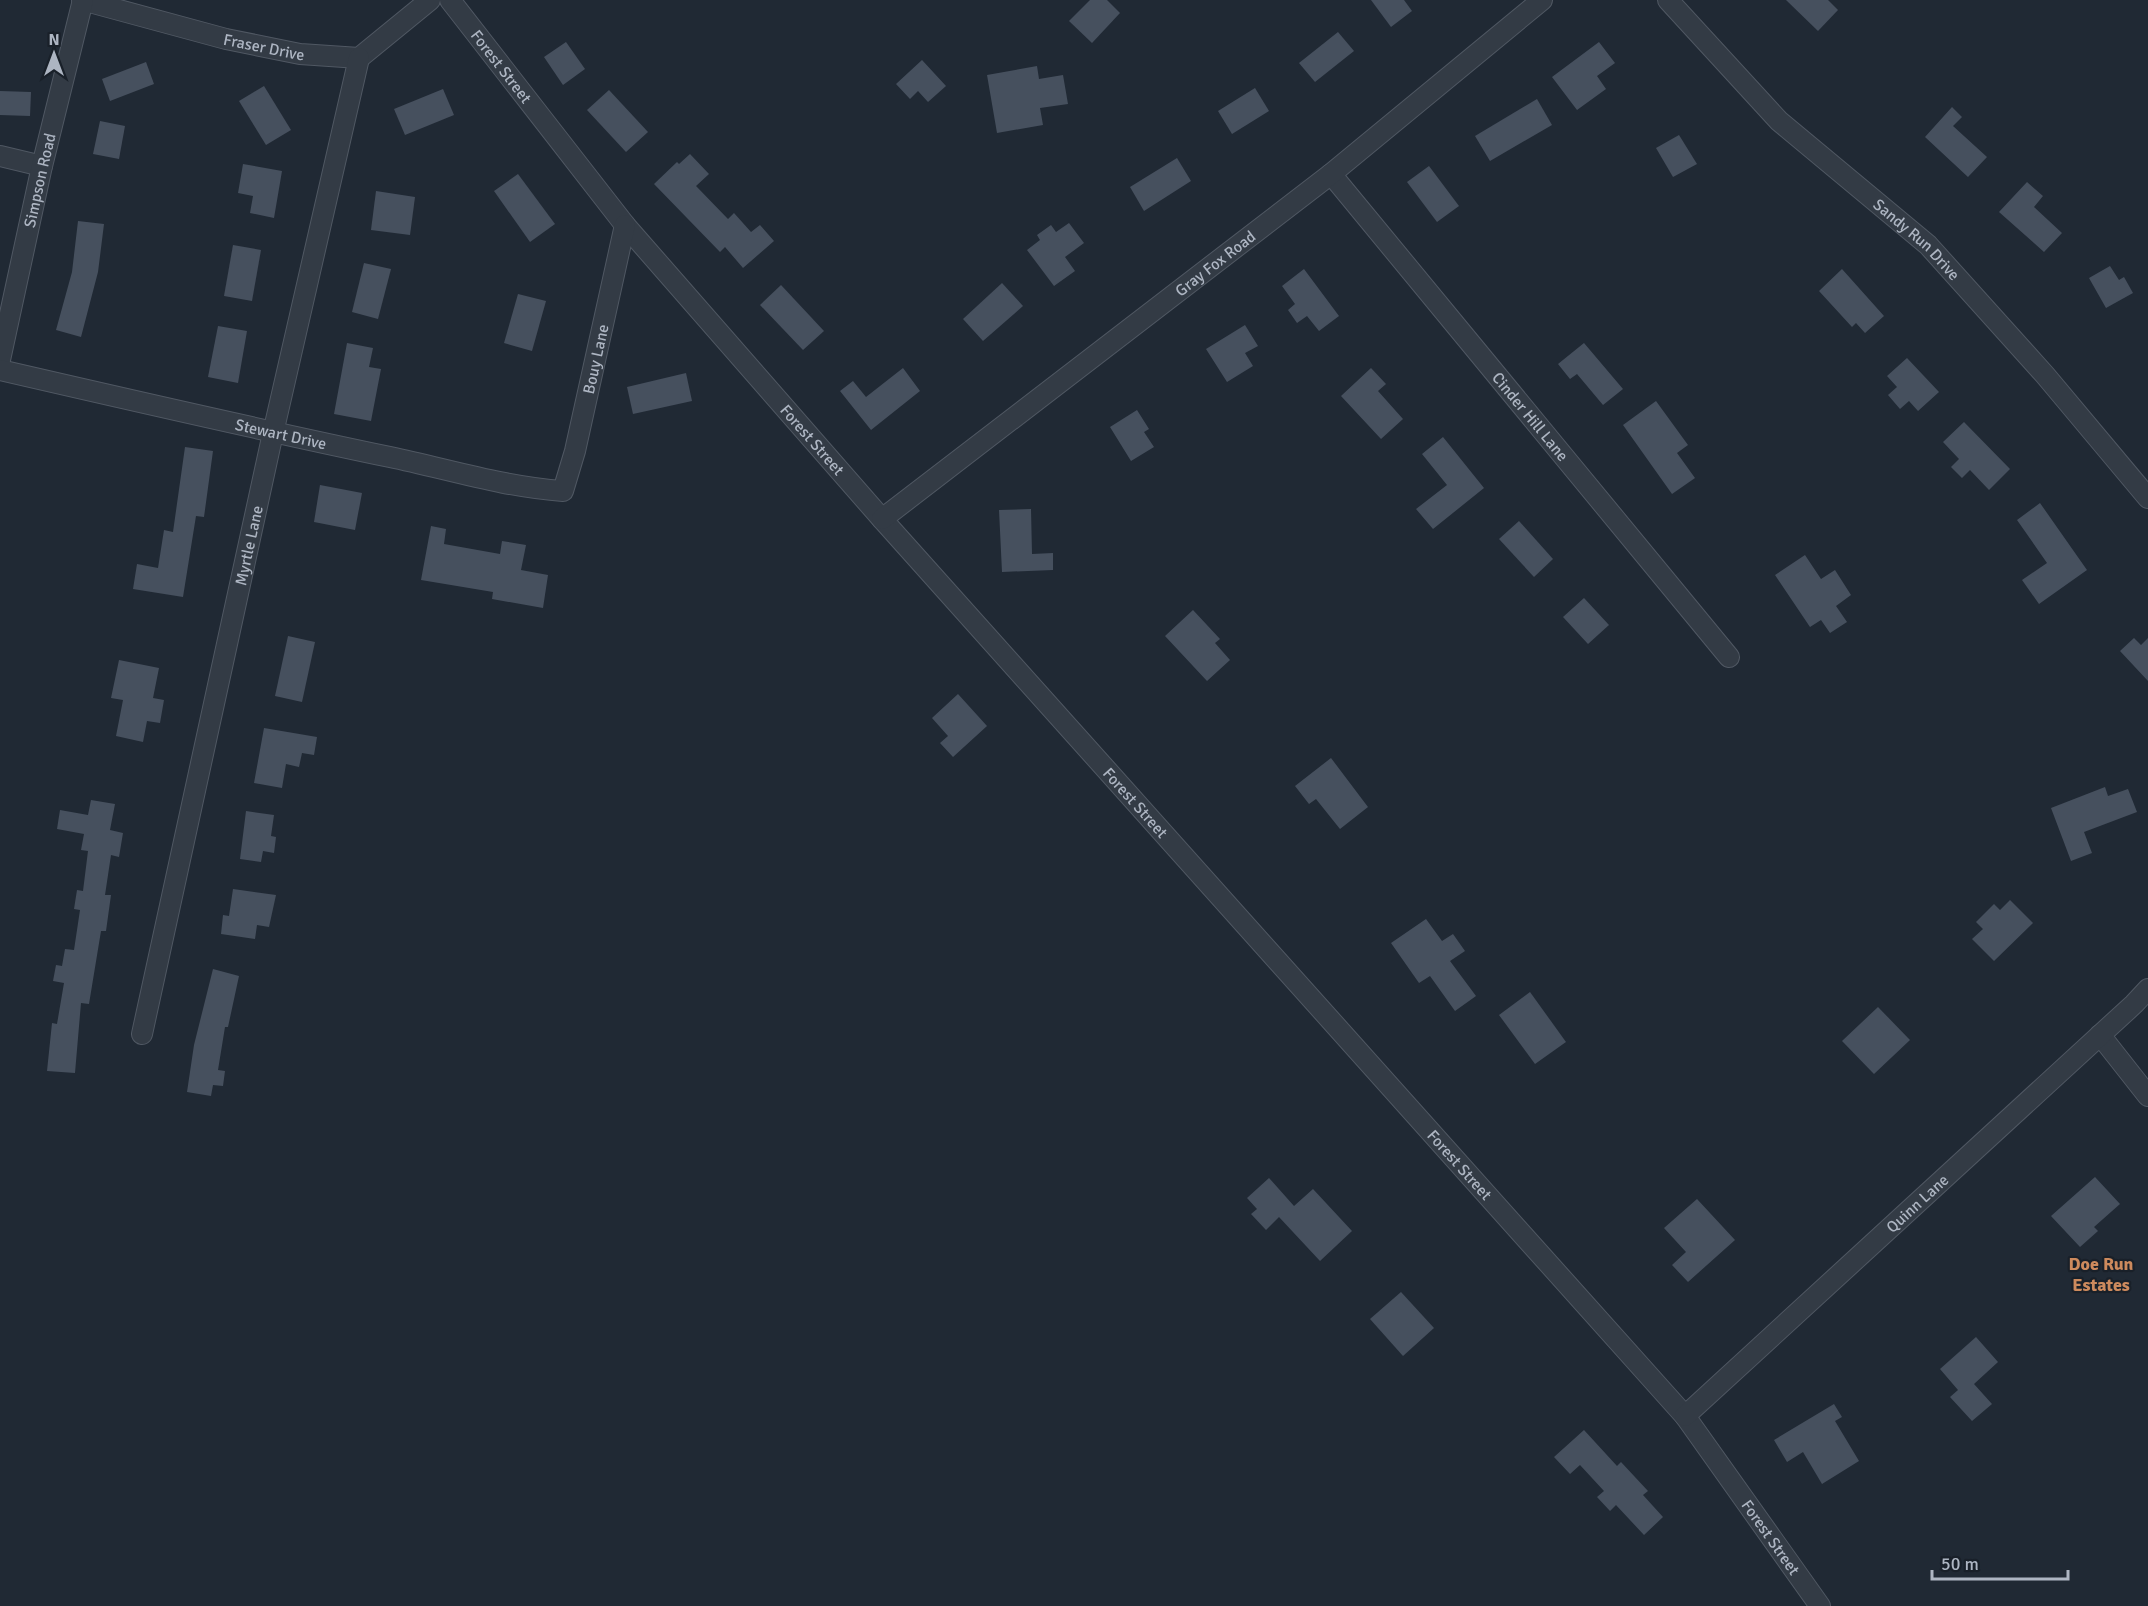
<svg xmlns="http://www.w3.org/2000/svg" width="2148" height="1606" font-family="Signika,sans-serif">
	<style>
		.building { fill: #46505e }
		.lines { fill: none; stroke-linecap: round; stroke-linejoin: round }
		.minor-casing { stroke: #505863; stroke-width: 22 }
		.minor { stroke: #333b45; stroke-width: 20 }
		.labels { text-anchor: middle; stroke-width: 4.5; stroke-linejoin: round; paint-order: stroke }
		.street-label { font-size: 16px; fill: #adb5c2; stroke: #192029 }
		.neighbourhood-label { font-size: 18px; font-weight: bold; fill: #cd8a5d; stroke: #192029 }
	</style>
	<rect width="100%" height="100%" fill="#202934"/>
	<g class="building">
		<path d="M1090 0H1107L1120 13 1092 43 1069 21Z"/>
		<path d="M1371 0H1404L1412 11 1391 27Z"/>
		<path d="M1786 0H1828L1838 10 1818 31Z"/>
		<path d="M1338 32 1354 51 1315 82 1299 63Z"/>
		<path d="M566 42 585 69 563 85 544 57Z"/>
		<path d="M1599 42 1615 63 1597 76 1606 89 1577 110 1552 77Z"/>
		<path d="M922 60 946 86 928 102 918 91 910 99 896 84Z"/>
		<path d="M146 62 154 84 110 101 102 79Z"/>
		<path d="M1037 66 1039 79 1063 75 1068 104 1040 108 1043 125 997 133 987 75Z"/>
		<path d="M264 86 291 130 266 145 239 101Z"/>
		<path d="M1255 88 1269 111 1232 134 1218 111Z"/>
		<path d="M443 89 454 115 405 135 394 109Z"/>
		<path d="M609 90 648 132 626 152 587 110Z"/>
		<path d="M0 91 31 92 30 116 0 115Z"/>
		<path d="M1537 99 1552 125 1490 161 1475 136Z"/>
		<path d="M1952 107 1962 117 1953 126 1987 157 1968 177 1925 137Z"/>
		<path d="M100 121 125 126 119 159 93 154Z"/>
		<path d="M1679 135 1697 164 1673 177 1656 148Z"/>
		<path d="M690 154 709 174 696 186 728 219 734 213 751 232 760 225 774 241 743 268 725 247 720 252 654 184 677 162 679 164Z"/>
		<path d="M1177 158 1191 181 1144 211 1130 187Z"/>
		<path d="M243 164 282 171 274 218 250 213 253 196 238 193Z"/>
		<path d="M1429 166 1459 206 1437 222 1407 182Z"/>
		<path d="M518 174 555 224 530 242 494 191Z"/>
		<path d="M2027 182 2043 196 2034 207 2062 233 2044 252 1999 212Z"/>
		<path d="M376 191 415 197 410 235 371 230Z"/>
		<path d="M78 221 104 224 98 272 81 337 56 330 72 272Z"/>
		<path d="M1069 223 1084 243 1065 257 1075 271 1054 286 1027 250 1040 240 1037 235 1051 225 1056 232Z"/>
		<path d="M233 245 261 250 252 301 224 296Z"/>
		<path d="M364 263 391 269 378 319 352 312Z"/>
		<path d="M2110 266 2119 280 2124 277 2133 293 2106 308 2089 278Z"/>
		<path d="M1304 269 1339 316 1319 331 1307 316 1297 323 1288 310 1295 304 1282 286Z"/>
		<path d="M1842 269 1884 316 1865 333 1856 323 1852 327 1819 291Z"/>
		<path d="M1002 283 1023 306 983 341 963 319Z"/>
		<path d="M781 285 824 331 803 350 760 305Z"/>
		<path d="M518 294 546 301 532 351 504 343Z"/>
		<path d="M1245 325 1258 346 1245 353 1253 366 1227 382 1206 349Z"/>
		<path d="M218 326 247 331 238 383 208 377Z"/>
		<path d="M347 343 373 348 369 367 381 369 371 421 334 414Z"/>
		<path d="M1584 343 1623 389 1603 405 1577 374 1570 379 1558 364Z"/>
		<path d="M1907 358 1939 392 1918 411 1909 401 1900 409 1888 395 1897 387 1887 376Z"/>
		<path d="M903 368 920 391 871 430 840 391 853 381 866 397Z"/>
		<path d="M1371 368 1386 384 1378 391 1403 419 1381 439 1341 396Z"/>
		<path d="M686 373 692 401 633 414 627 387Z"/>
		<path d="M1656 401 1688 445 1677 453 1695 478 1672 494 1623 425Z"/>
		<path d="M1137 410 1149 429 1144 432 1154 447 1131 461 1110 427Z"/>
		<path d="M1964 422 2010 469 1989 490 1970 470 1962 478 1951 467 1959 459 1943 442Z"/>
		<path d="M1443 437 1484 488 1433 529 1416 509 1447 485 1422 454Z"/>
		<path d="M185 447 213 451 204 517 196 516 183 597 133 589 137 564 158 568 164 530 173 532Z"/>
		<path d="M320 485 362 493 355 530 314 522Z"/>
		<path d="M2040 503 2087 570 2039 604 2022 580 2047 563 2017 520Z"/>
		<path d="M1031 509 1032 554 1053 553V570L1002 572 999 510Z"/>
		<path d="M1519 521 1553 559 1534 577 1499 539Z"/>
		<path d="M431 526 446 529 444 544 500 554 502 541 526 545 521 570 548 575 543 608 492 599 493 592 421 580Z"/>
		<path d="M1805 555 1821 579 1835 570 1851 595 1836 606 1847 622 1830 633 1821 620 1810 627 1775 575Z"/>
		<path d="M1584 598 1609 625 1588 644 1563 617Z"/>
		<path d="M1193 610 1220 639 1215 643 1230 660 1207 681 1165 636Z"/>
		<path d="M288 636 315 642 302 702 275 696Z"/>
		<path d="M2134 638 2141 645 2148 638V681L2120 651Z"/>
		<path d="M119 660 159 668 153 698 164 700 160 723 147 721 143 742 116 736 123 700 111 698Z"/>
		<path d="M958 694 987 726 953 757 940 743 948 736 932 718Z"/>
		<path d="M264 728 317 737 314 755 302 753 299 767 286 764 282 788 254 783Z"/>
		<path d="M1331 758 1368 807 1340 829 1316 799 1309 804 1295 786Z"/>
		<path d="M2105 787 2108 796 2128 789 2137 812 2084 832 2092 853 2071 861 2051 808Z"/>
		<path d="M91 800 115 804 110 830 123 833 119 857 111 855 105 895H111L106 931H101L89 1004 81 1003 75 1073 47 1071 52 1023 57 1024 64 983 53 981 56 965 62 966 65 949 74 950 80 910 74 909 77 890 83 891 88 851 81 850 84 834 57 829 60 810 88 815Z"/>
		<path d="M246 811 274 815 271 836 276 837 274 853 263 851 261 862 240 859Z"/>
		<path d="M233 889 276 895 269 927 257 925 255 939 221 934 223 915 229 916Z"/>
		<path d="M2010 900 2033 923 1994 961 1972 939 1983 929 1976 922 1994 904 2000 910Z"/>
		<path d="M1426 919 1442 941 1453 934 1465 951 1450 961 1476 996 1455 1011 1430 976 1419 983 1391 943Z"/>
		<path d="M213 969 239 976 228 1027H225L218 1070 225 1071 223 1086 213 1085 211 1096 187 1092 194 1045Z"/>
		<path d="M1530 992 1566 1042 1535 1064 1499 1015Z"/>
		<path d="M1878 1007 1910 1040 1874 1074 1842 1041Z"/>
		<path d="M2095 1177 2120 1204 2094 1227 2098 1231 2080 1247 2051 1216Z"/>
		<path d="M1269 1178 1294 1206 1313 1189 1352 1231 1320 1261 1279 1217 1266 1230 1251 1214 1257 1209 1247 1198Z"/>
		<path d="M1697 1199 1735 1240 1688 1282 1672 1265 1686 1252 1664 1228Z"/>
		<path d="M1401 1292 1434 1328 1403 1356 1370 1319Z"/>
		<path d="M1976 1337 1998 1362 1974 1384 1992 1404 1972 1421 1950 1397 1958 1390 1940 1369Z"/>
		<path d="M1834 1404 1842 1417 1835 1421 1859 1461 1822 1484 1803 1452 1787 1462 1774 1440Z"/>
		<path d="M1584 1430 1617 1466 1621 1462 1648 1491 1643 1495 1663 1517 1644 1535 1616 1505 1610 1511 1597 1497 1604 1491 1580 1465 1570 1474 1554 1457Z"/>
	</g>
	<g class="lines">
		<g class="minor-casing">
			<g id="minor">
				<path id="s1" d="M82 0 226 39 300 54 359 58 430 0"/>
				<path id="s2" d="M450 0 625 225 882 519 1685 1416 1820 1606"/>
				<path id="s3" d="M1668 0 1779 121 1928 245 2045 375 2148 498"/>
				<path d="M0 156 42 166"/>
				<path id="s4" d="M1331 174 1729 657"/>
				<path id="s5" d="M0 360 42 166 83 0"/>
				<path id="s6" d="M0 370C130 400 260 430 390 457 448 469 504 487 563 491L575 451 625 225"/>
				<path id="s7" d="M882 519 1331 174 1542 0"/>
				<path id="s8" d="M142 1034 273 433 359 58"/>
				<path d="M2100 1035 2148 1096"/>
				<path id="s9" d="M1685 1416 2134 1004 2148 989"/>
			</g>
		</g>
		<use href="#minor" class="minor"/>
	</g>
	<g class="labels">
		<g class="street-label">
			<text dy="6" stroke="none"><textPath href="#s1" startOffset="188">Fraser Drive</textPath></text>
			<text dy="6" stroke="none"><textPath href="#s2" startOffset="84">Forest Street</textPath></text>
			<text dy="6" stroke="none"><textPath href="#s5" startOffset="184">Simpson Road</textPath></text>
			<text dy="6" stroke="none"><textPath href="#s3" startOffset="346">Sandy Run Drive</textPath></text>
			<text dy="6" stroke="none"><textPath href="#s7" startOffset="420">Gray Fox Road</textPath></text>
			<text dy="6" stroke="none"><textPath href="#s6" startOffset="712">Bouy Lane</textPath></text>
			<text dy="6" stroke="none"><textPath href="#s4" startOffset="314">Cinder Hill Lane</textPath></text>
			<text dy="6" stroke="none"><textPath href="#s6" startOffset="288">Stewart Drive</textPath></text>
			<text dy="6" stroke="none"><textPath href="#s2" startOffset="570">Forest Street</textPath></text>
			<text dy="6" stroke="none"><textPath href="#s8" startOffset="500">Myrtle Lane</textPath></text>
			<text dy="6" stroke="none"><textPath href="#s2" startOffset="1056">Forest Street</textPath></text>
			<text dy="6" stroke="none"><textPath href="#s2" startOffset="1542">Forest Street</textPath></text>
			<text dy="6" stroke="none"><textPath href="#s9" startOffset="315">Quinn Lane</textPath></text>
			<text dy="6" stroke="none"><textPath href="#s2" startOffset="2028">Forest Street</textPath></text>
		</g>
		<g class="neighbourhood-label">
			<text x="2101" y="1270">Doe Run<tspan x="2101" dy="21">Estates</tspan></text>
		</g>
	</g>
	<g transform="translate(54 54)" stroke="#192029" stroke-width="4.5" paint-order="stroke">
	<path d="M0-4.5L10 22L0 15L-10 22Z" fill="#adb5c2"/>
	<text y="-9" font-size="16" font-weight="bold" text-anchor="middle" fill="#adb5c2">N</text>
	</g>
	<path d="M1932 1570v9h136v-9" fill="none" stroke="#adb5c2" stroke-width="3"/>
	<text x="1941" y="1570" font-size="18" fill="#adb5c2" stroke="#192029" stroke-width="4.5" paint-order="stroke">50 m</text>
</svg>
